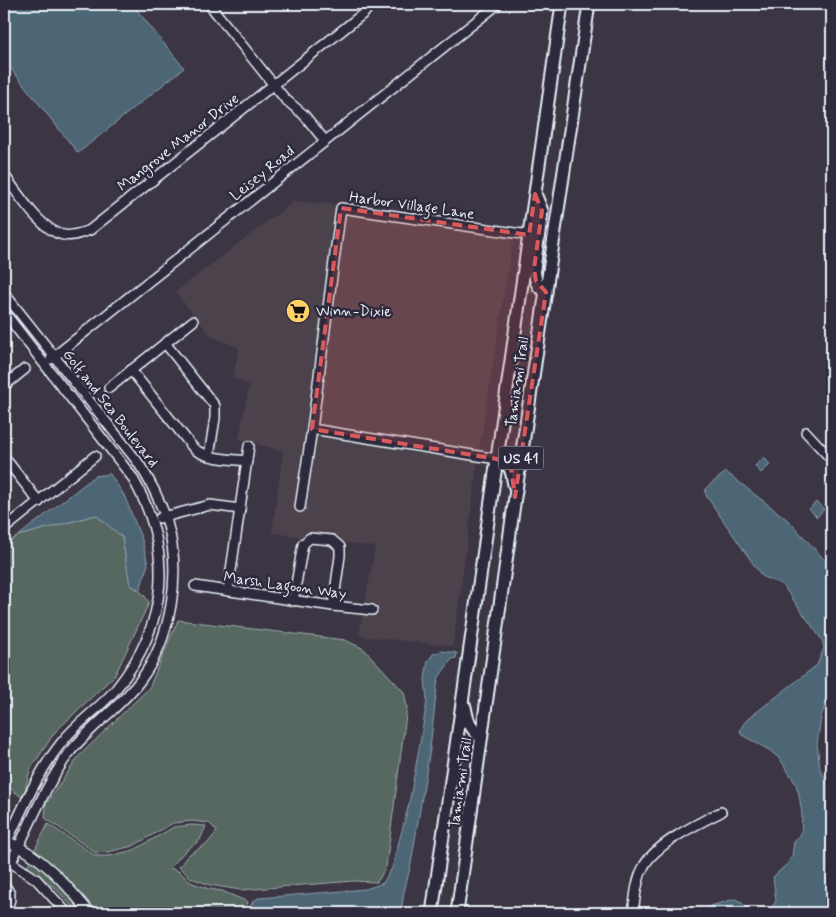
<svg xmlns="http://www.w3.org/2000/svg" width="836" height="917" font-family="Mynerve,sans-serif">
	<style>
		.built { fill: #4c424c }
		.green { fill: #566760; stroke: #9facac }
		.water { fill: #4d6676; stroke: #8b9eaa }
		.lines { fill: none; stroke-linecap: round; stroke-linejoin: round }
		.minor-casing { stroke: #e8f1f8; stroke-width: 12 }
		.major-casing { stroke: #e8f1f8; stroke-width: 15 }
		.minor { stroke: #2f2a3d; stroke-width: 9 }
		.major { stroke: #2f2a3d; stroke-width: 11 }
		.marked { fill: #da5a5c; fill-opacity: 0.2; stroke: #da5a5c; stroke-width: 4; stroke-dasharray: 10 6; stroke-linejoin: round }
		.labels { text-anchor: middle; stroke-width: 5; stroke-linejoin: round; paint-order: stroke }
		.shield { fill: #2f2a3d; stroke: #b0b5c0; stroke-width: 1 }
		.shield-label { font-size: 14px; font-weight: bold; fill: #e8f1f8 }
		.street-label { font-size: 15px; fill: #e8f1f8; stroke: #2f2a3d }
		.poi-label { font-size: 15px; fill: #e8f1f8; stroke: #2f2a3d; text-anchor: start }
	</style>
	<rect width="100%" height="100%" fill="#3c3544"/>
	<filter id="ink" filterUnits="userSpaceOnUse"><feTurbulence type="fractalNoise" baseFrequency=".02" numOctaves="2"/><feDisplacementMap in="SourceGraphic" scale="10" xChannelSelector="R" yChannelSelector="G"/><feConvolveMatrix kernelMatrix="1 2 1 2 8 2 1 2 1" color-interpolation-filters="sRGB"/></filter>
	<g filter="url(#ink)">
		<g class="built">
			<path d="M294 201 339 205 336 207 295 510 304 512 315 434 478 460 453 646 359 636 363 612 376 613V605L365 603 375 547 341 542 332 535 310 533 304 537 272 533 283 451 239 439 249 385 233 378 239 348 211 336 175 292Z"/>
			<path d="M344 213 513 237 479 452 317 425Z"/>
		</g>
		<g class="green">
			<path d="M96 515 122 537 130 585C139 590 145 594 149 603L115 675 55 732 30 770 23 798 4 784V545L18 536Z"/>
			<path d="M178 620 345 640 364 649 404 692 407 707 386 867 377 882 353 881 241 890 210 885 191 878 179 867 188 855 208 843 217 831 209 823 192 821 173 823 133 846 108 852 96 853 45 818 46 804 79 756 149 688Z"/>
			<path d="M48 824 96 856H109L134 850 174 827 192 825 206 826 200 840 185 851 170 868 180 872 190 882 209 889 222 891 248 902 244 913H96L63 875 34 851Z"/>
			<path d="M31 859 58 881 85 913H78L56 889 27 866Z"/>
		</g>
		<g class="water">
			<path d="M4 4H132L184 68 78 153 4 60Z"/>
			<path d="M764 457 770 465 761 473 755 466Z"/>
			<path d="M726 472 789 521 832 568V685L821 717 817 744 820 769 829 785 832 803V913H764L772 907 776 901 773 877 787 864 792 856 794 842 801 834 802 814 799 795 796 784 780 759 769 750 742 735 740 731 744 723 749 718 817 665 824 648 822 640 784 587C777 580 768 581 761 575L707 497 705 492 707 487Z"/>
			<path d="M110 474 124 495 142 540 148 564 140 590 130 585 122 537 96 515 18 536 95 476Z"/>
			<path d="M816 502 824 509 817 517 809 509Z"/>
			<path d="M442 651 457 653 456 658 452 659 439 677 437 686 430 749 411 864 404 892 401 913H248L253 901 259 898 366 889 383 883 392 868 409 804 420 743 427 701 425 678 428 661 433 654Z"/>
			<path d="M735 899 741 902 751 913H701L710 906Z"/>
		</g>
		<g class="lines">
			<g class="minor-casing">
				<g id="minor">
					<path d="M209 4 285 99 304 115 325 141"/>
					<path d="M4 175C18 193 40 230 63 235 72 237 81 233 90 230L364 13 371 4"/>
					<path d="M4 293 137 461C150 480 160 500 167 522 182 573 172 639 139 682 119 708 91 726 70 752 45 785 30 825 11 862"/>
					<path d="M4 312 132 477C174 550 169 623 116 689 100 708 78 722 62 742 37 773 21 812 4 848"/>
					<path d="M165 343 215 406V418L209 456"/>
					<path d="M51 359 498 4"/>
					<path d="M131 370 194 449C208 459 230 459 247 461"/>
					<path d="M4 386 25 369"/>
					<path d="M109 388 193 321"/>
					<path d="M806 432 832 460"/>
					<path d="M4 457 39 502"/>
					<path d="M497 459 312 429 341 208 529 235"/>
					<path d="M300 507 312 429"/>
					<path d="M160 518 210 505 240 509"/>
					<path d="M4 529 95 456"/>
					<path d="M195 586 333 606 372 610"/>
					<path d="M228 591 249 446"/>
					<path d="M293 601 303 544 310 538 332 540 340 547V556L333 606"/>
					<path d="M4 840C41 854 66 884 90 913"/>
					<path d="M4 858 36 879 67 913"/>
					<path d="M4 886C14 894 10 904 4 913"/>
					<path d="M633 913C635 899 636 881 643 868 653 845 699 823 721 812"/>
				</g>
			</g>
			<g class="major-casing">
				<g id="major">
					<path d="M536 196 542 211 534 269 536 281 539 287 546 292"/>
					<path d="M497 459C512 465 511 470 514 485"/>
					<path d="M465 707C468 723 470 727 481 738"/>
					<path d="M432 913 562 4"/>
					<path d="M457 913 515 497 589 4"/>
				</g>
			</g>
			<use href="#minor" class="minor"/>
			<use href="#major" class="major"/>
		</g>
	</g>
	<path class="marked" d="M535 194 542 211 534 269 536 281 546 292 515 497 511 468 497 459 312 429 341 208 529 235Z"/>
	<defs>
		<g id="supermarket-disc" transform="scale(1.25)"><circle r="9.5" fill="#ffd166" stroke="#2f2a3d"/><path d="M-6-5.5h2.5l.6 2H6L4.5 2H-2.5L-4.4-4H-6ZM-1.5 3.2a1.3 1.3 0 1 0 .1 0ZM3 3.2a1.3 1.3 0 1 0 .1 0Z" fill="#111"/></g>
	</defs>
	<g fill-rule="evenodd">
		<use href="#supermarket-disc" x="298" y="311"/>
	</g>
	<g class="labels">
		<rect class="shield" x="498.5" y="446.5" width="45" height="23" rx="4"/>
		<g class="shield-label">
			<text x="521" y="463">US 41</text>
		</g>
		<g class="street-label">
			<text transform="translate(178 142) rotate(-38)" y="5">Mangrove Manor Drive</text>
			<text transform="translate(262 173) rotate(-39)" y="5">Leisey Road</text>
			<text transform="translate(412 205) rotate(8)" y="5">Harbor Village Lane</text>
			<text transform="translate(517 382) rotate(-82)" y="5">Tamiami Trail</text>
			<text transform="translate(111 408) rotate(52)" y="5">Golf and Sea Boulevard</text>
			<text transform="translate(285 585) rotate(8)" y="5">Marsh Lagoon Way</text>
			<text transform="translate(460 783) rotate(-82)" y="5">Tamiami Trail</text>
		</g>
		<g class="poi-label">
			<text x="316" y="316">Winn-Dixie</text>
		</g>
	</g>
	<rect width="836" height="917" fill="none" stroke="#2f2a3d" stroke-width="20"/>
	<rect x="10" y="10" width="816" height="897" fill="none" stroke="#e8f1f8" stroke-width="2" filter="url(#ink)"/>
</svg>
